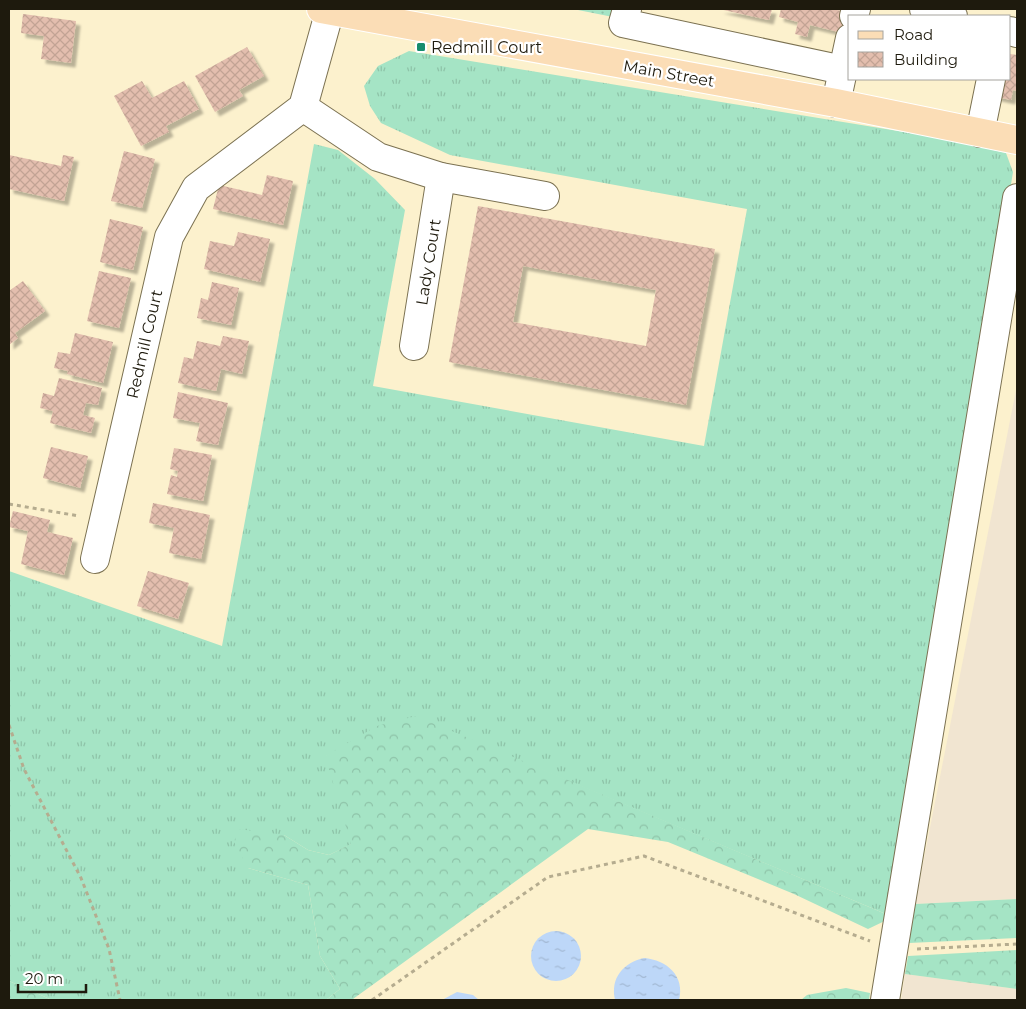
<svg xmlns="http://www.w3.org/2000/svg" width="1026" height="1009" font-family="Montserrat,sans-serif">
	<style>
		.industrial { fill: #f1e5d1 }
		.grass { fill: url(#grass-tufts) }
		.forest { fill: url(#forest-crowns) }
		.park { fill: url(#park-dots) }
		.water { fill: url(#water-ripples) }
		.building { fill: url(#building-cross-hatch); fill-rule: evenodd; filter: url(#shadow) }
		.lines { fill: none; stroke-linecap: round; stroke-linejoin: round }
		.minor-casing { stroke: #7b7151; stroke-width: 30 }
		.major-casing { stroke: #fff; stroke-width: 30 }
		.path { stroke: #b5ac8f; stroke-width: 3; stroke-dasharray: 4 4; stroke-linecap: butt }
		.minor { stroke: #fff; stroke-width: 28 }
		.major { stroke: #fbddb6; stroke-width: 28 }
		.poi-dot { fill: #168c6d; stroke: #fff; stroke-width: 2 }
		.labels { text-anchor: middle; stroke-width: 4.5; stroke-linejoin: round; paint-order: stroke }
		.poi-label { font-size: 16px; fill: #1e1a0d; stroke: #fff; text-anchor: start }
		.street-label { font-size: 16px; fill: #1e1a0d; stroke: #fff }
	</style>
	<defs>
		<pattern id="grass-tufts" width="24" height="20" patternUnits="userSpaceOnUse" patternTransform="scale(1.25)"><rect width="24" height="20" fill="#a5e4c5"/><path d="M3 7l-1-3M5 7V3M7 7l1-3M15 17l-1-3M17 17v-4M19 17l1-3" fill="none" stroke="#8ec3a8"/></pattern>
		<pattern id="forest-crowns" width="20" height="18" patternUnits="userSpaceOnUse" patternTransform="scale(1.25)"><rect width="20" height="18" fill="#a5e4c5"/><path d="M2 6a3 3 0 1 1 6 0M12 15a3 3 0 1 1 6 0" fill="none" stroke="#8ec3a8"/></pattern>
		<pattern id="park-dots" width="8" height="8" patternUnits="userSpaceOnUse" patternTransform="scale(1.25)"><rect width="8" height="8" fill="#a5e4c5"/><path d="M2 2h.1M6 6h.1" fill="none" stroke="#8ec3a8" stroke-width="1.8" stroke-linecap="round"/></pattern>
		<pattern id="water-ripples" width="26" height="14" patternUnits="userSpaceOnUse" patternTransform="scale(1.25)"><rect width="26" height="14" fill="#bdd7f8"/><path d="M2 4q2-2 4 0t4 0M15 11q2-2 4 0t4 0" fill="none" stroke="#a2b8d3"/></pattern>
		<pattern id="building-cross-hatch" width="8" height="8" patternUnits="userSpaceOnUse" patternTransform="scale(1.25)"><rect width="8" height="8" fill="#e3beae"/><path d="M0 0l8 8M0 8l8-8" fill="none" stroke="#c2a394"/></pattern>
		<filter id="shadow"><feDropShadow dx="4.5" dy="4.5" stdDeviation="1" flood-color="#0004"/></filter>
	</defs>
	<rect width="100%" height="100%" fill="#fcf1cd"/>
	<g class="industrial">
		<path d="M1017 385V899L915 904Z"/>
		<path d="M905 974 1017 989V1000H901Z"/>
	</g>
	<path class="grass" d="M409 51 947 139 1006 153 1013 172 893 917 416 717 326 756 352 844 329 855 308 850 284 835 248 868 308 885 320 956 340 989 326 1000H52L9 981V571L222 646 314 144 338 150 375 179 405 210 373 386 704 446 747 209 450 155 381 123 370 106 364 86 378 66Z"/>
	<g class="forest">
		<path d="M416 716 893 917 868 929 794 894 668 842 588 829 353 999 354 1000H326L340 989 320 956 308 885 248 868 234 842 238 829 284 835 308 850 329 855 351 844 325 756 377 726Z"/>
		<path d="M1017 899V938L909 943 915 904Z"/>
		<path d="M1017 950V989L905 974 908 956Z"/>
		<path d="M9 981 52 1000H9Z"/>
		<path d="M846 988 870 993 869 1000H801L807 995Z"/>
	</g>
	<path class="park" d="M573 9H620L618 18Z"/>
	<g class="water">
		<circle cx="556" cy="956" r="25"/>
		<path d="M644 958C667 960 685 976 679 1000H615C610 978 623 963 644 958Z"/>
		<path d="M457 992 473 995 479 1000H442Z"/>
	</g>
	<g class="building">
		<path d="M719 9H772L769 20Z"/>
		<path d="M781 9H832L852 13 847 34 810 25 807 37 795 34 798 22 779 17Z"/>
		<path d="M23 14 76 21 71 63 41 59 44 36 21 33Z"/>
		<path d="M247 47 264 76 239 90 243 96 215 112 195 76Z"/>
		<path d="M1010 54 1017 55V91L1013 90 1011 100 993 96 997 79H1010Z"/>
		<path d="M142 81 152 98 184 81 199 109 166 126 169 132 141 146 114 96Z"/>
		<path d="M124 151 155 159 142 208 111 201Z"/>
		<path d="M9 155 61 166 63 155 74 157 64 201 9 189Z"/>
		<path d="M267 175 293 181 283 225 213 209 219 185 262 195Z"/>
		<path d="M478 206 715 249 686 405 449 362ZM523 266 656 290 646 346 513 322Z"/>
		<path d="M110 219 143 227 133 270 100 262Z"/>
		<path d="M238 232 270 239 260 282 204 269 210 241 234 246Z"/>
		<path d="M99 271 131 278 119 328 87 321Z"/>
		<path d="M23 281 45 311 15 333 18 338 9 345V291Z"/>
		<path d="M212 282 239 288 231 325 197 318 201 298 208 300Z"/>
		<path d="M75 333 113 342 103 383 67 374 68 371 54 368 58 352 70 354Z"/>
		<path d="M223 336 249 341 242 374 221 369 216 391 178 383 184 357 193 359 197 341 220 346Z"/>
		<path d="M59 378 102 388 98 405 86 403 83 415 95 418 91 433 50 423 53 411 40 408 43 393 54 396Z"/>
		<path d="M178 392 228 403 218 445 196 441 200 423 173 418Z"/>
		<path d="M51 447 88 456 80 488 43 478Z"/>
		<path d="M174 448 212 455 203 501 167 494 171 475 177 477 178 471 170 469Z"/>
		<path d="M153 503 210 515 201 559 169 553 174 528 149 523Z"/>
		<path d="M13 511 50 520 47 532 73 538 64 575 21 564 28 531 9 527Z"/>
		<path d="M148 571 189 583 178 619 137 606Z"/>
	</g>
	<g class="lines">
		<g class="minor-casing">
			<g id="minor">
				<path d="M627 9 623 23 843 70"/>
				<path d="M924 9 953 16"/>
				<path d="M854 16 856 9"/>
				<path d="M1010 31 1017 33"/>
				<path d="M836 103 850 38"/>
				<path d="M303 107 378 157 441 177 545 196"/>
				<path d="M980 133 991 79"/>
				<path d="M414 346 441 177"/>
				<path d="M95 559 169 237 196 188 303 107 330 10"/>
				<path d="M885 1000 1017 198"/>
			</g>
		</g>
		<g class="major-casing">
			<path id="major" d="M321 9 836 103 1017 140"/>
		</g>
		<g class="path">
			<path d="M9 504 79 516"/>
			<path d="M9 725 24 769 81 878 109 949 120 1000"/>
			<path d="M917 949 1017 944"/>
			<path d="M372 1000 548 877 644 856 870 941"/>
		</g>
		<use href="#minor" class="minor"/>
		<use href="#major" class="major"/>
	</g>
	<rect class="poi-dot" x="416" y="42" width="10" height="10" rx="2.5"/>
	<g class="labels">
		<g class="poi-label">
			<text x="431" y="53">Redmill Court</text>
		</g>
		<g class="street-label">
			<text transform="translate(669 73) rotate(10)" y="6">Main Street</text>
			<text transform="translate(428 262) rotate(-81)" y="6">Lady Court</text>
			<text transform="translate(144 344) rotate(-77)" y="6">Redmill Court</text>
		</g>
	</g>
	<rect width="1026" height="1009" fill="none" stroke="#1e1a0d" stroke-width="20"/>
	<rect x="848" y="15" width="162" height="65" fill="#ffffff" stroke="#a5a39e"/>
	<rect x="858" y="31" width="25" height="8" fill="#fbddb6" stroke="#a5a39e"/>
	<text x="894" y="40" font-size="15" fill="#1e1a0d">Road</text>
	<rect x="858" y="52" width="25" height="15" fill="url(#building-cross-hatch)" stroke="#a5a39e"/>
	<text x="894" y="65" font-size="15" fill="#1e1a0d">Building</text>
	<path d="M18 984v8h68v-8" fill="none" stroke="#1e1a0d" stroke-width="2.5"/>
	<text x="25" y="984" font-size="15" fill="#1e1a0d" stroke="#ffffff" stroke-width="4" paint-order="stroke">20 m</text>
</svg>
